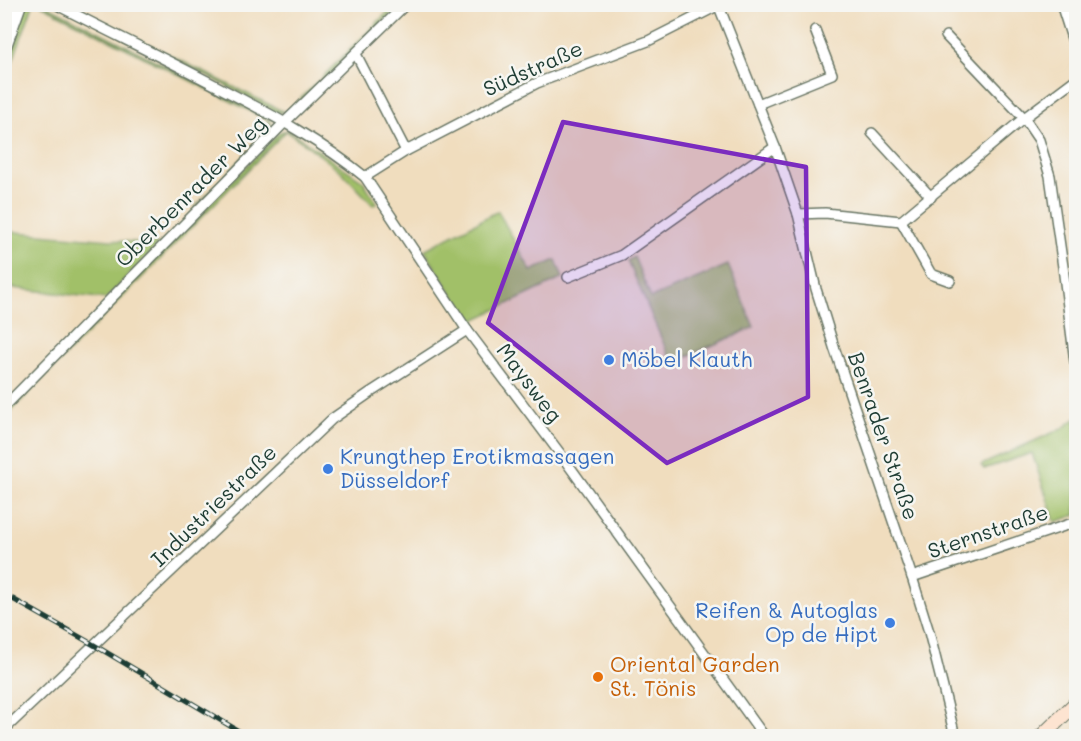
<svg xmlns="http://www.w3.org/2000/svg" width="1081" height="741" font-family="Mali,sans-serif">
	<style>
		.green { fill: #a1c068; stroke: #607e4e; stroke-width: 1.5 }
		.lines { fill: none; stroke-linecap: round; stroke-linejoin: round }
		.minor-casing { stroke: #687564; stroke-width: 12 }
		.tertiary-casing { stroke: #687564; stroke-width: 15 }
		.secondary-casing { stroke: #687564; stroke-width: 16 }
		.minor { stroke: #fff; stroke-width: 9 }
		.tertiary { stroke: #fff; stroke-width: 12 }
		.secondary { stroke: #fde4d1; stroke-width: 14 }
		.rail-casing { stroke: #1f3d34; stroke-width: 5 }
		.rail { stroke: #f6f6f2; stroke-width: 3; stroke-dasharray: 9; stroke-linecap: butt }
		.marked { fill: #7b2cbf; fill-opacity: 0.2; stroke: #7b2cbf; stroke-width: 4.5; stroke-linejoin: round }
		.shop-dot { fill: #3f7fe0; stroke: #f6f6f2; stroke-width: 2 }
		.food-dot { fill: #e8710a; stroke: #f6f6f2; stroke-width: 2 }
		.labels { text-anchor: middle; stroke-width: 5; stroke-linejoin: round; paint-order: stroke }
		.street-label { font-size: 21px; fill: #1f3d34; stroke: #f6f6f2 }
		.shop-label { font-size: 21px; fill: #366cbe; stroke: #f6f6f2; text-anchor: start }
		.food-label { font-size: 21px; fill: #c56008; stroke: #f6f6f2; text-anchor: start }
	</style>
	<rect width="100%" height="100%" fill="#f6f6f2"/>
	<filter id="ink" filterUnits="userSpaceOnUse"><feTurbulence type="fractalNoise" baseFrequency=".0167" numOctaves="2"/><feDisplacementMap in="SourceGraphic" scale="12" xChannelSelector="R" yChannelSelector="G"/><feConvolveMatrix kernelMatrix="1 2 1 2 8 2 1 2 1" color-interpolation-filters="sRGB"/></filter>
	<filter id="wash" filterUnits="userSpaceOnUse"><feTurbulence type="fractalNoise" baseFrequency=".008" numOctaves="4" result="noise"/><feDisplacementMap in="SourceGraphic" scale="24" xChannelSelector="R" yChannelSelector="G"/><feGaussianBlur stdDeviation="1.35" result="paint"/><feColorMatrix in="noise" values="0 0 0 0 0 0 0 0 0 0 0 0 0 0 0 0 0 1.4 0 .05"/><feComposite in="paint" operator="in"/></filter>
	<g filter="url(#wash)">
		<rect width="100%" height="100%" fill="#f0ddbe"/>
		<g class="green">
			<path d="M25 5H33L8 74 5 72V60L23 7Z"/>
			<path d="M41 5H46L269 118C273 126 271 130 267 137L194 208 265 135 270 129 268 120Z"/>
			<path d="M66 5H70L280 110 285 112 291 108 395 5H400L294 110 286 113 276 112 217 81Z"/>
			<path d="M288 130 363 181 377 203 373 205 342 172 308 146 286 131 5 417V411L280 132Z"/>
			<path d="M498 211 531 271 556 260 563 278 470 322 424 250Z"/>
			<path d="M4 231 159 244 106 299 5 287Z"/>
			<path d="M634 257 651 298 728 265 754 327 672 363 628 261Z"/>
			<path d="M1076 418V515L1055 522 1032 453 984 469 981 465 1063 428Z"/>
		</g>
	</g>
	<g filter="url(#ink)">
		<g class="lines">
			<g class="minor-casing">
				<g id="minor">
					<path d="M55 4C111 33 168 60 224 90 273 115 322 142 365 177L467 330 562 456 764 736"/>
					<path d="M718 4 775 147 798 214 816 289 834 347 912 577 929 632 955 736"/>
					<path d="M1061 4 1076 51"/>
					<path d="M946 36 1024 118 1039 140 1050 176 1063 267 1075 362"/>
					<path d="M356 54 406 151"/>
					<path d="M758 104 832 74 815 30"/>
					<path d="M872 133 931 197"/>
					<path d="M365 177 406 151 537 83 648 41 721 4"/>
					<path d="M798 214 825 213 901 221 1024 118 1076 79"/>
					<path d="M901 221 931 274 950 281"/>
					<path d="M568 277 622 255 775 147"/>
					<path d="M4 407 284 123 406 4"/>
					<path d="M912 577 1076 522"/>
					<path d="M4 730 332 419 371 392 467 330"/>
				</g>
			</g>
			<g class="tertiary-casing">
				<path id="tertiary" d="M4 49 20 4"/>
			</g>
			<g class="secondary-casing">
				<path id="secondary" d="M1042 736 1076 703"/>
			</g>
			<use href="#minor" class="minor"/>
			<use href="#tertiary" class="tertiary"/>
			<use href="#secondary" class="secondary"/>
			<g class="rail-casing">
				<path id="rail" d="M4 594 94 645 247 736"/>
			</g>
			<use href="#rail" class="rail"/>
		</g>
	</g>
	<path class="marked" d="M563 122 806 167 808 397 667 463 488 323Z"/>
	<g class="shop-dot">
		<circle cx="609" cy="360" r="6"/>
		<circle cx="328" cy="469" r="6"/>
		<circle cx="890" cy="623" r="6"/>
	</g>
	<circle class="food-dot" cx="598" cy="677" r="6"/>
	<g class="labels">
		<g class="street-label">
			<text transform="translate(533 69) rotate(-24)" y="7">Südstraße</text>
			<text transform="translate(191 192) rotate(-45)" y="7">Oberbenrader Weg</text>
			<text transform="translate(529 383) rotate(53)" y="7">Maysweg</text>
			<text transform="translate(883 436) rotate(71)" y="7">Benrader Straße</text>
			<text transform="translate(214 506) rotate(-44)" y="7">Industriestraße</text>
			<text transform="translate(988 532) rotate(-19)" y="7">Sternstraße</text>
		</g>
		<g class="shop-label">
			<text x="621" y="367">Möbel Klauth</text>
			<text x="340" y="464">Krungthep Erotikmassagen<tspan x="340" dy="24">Düsseldorf</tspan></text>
			<text x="878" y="618" text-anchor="end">Reifen &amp; Autoglas<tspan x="878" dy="24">Op de Hipt</tspan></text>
		</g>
		<g class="food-label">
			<text x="610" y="672">Oriental Garden<tspan x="610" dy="24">St. Tönis</tspan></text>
		</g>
	</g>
	<rect width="1081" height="741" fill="none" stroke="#f6f6f2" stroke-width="24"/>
</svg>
